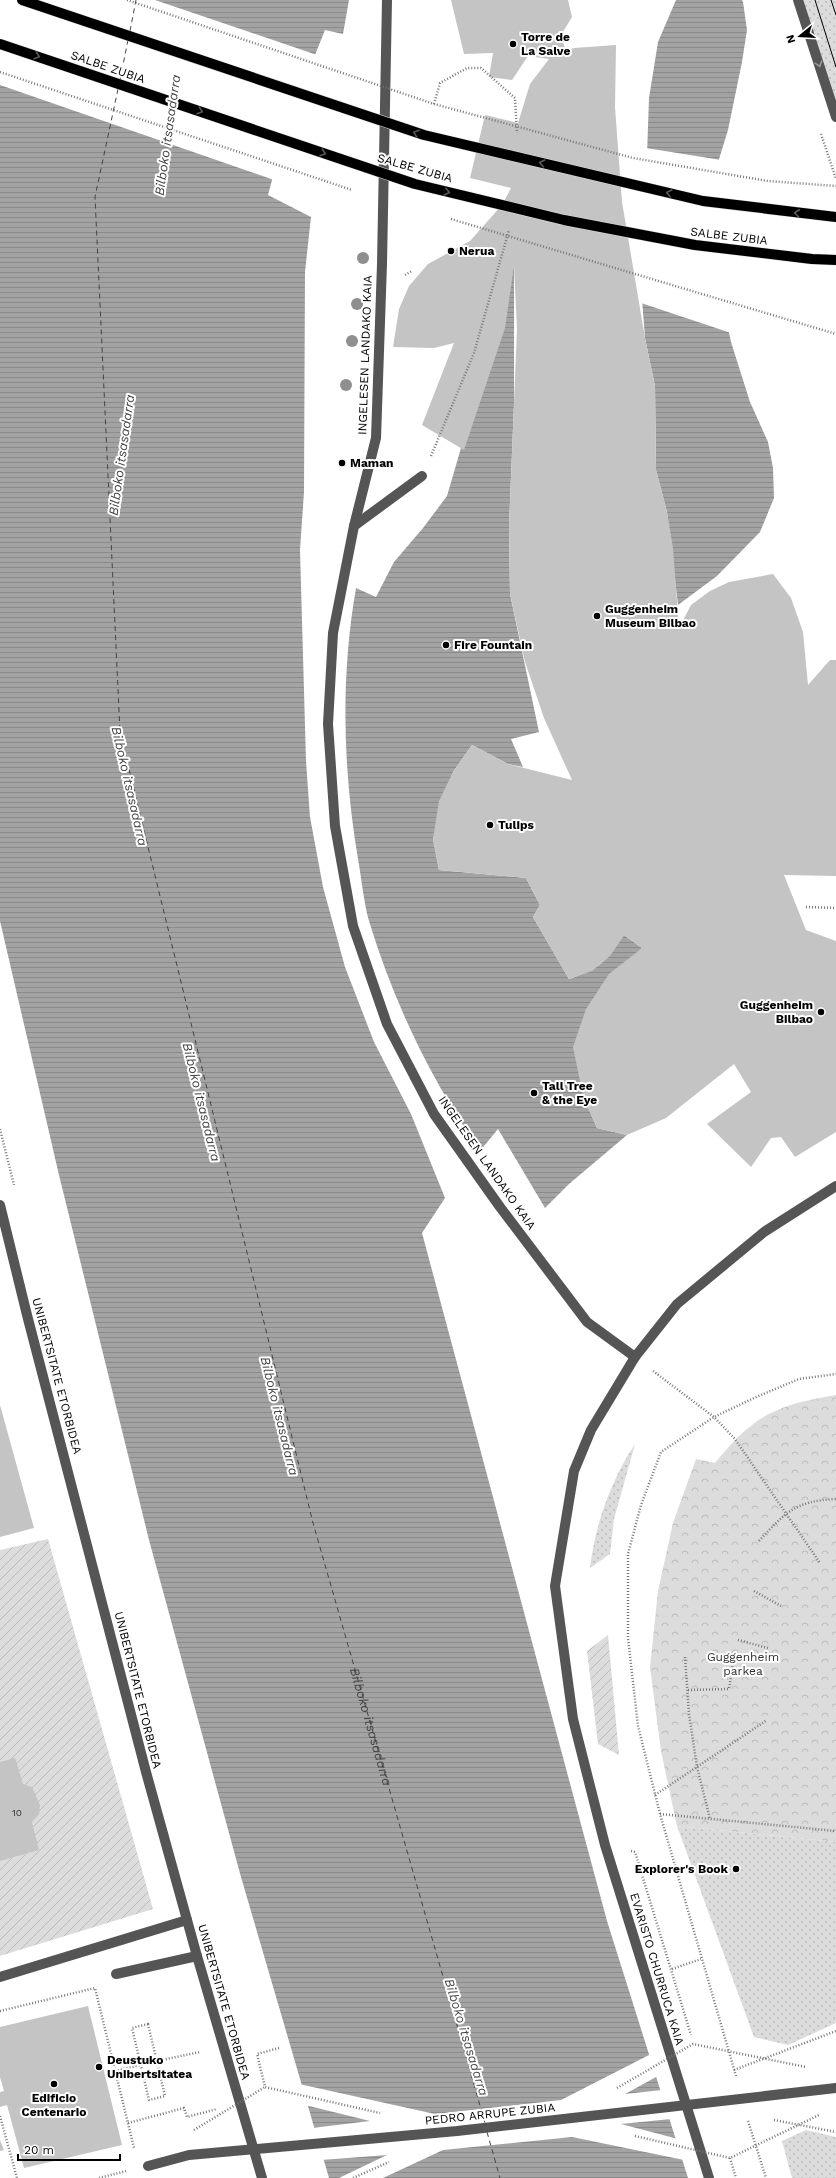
<svg xmlns="http://www.w3.org/2000/svg" width="836" height="2178" font-family="'Work Sans',sans-serif">
	<style>
		.grass { fill: url(#grass-dots) }
		.park { fill: url(#park-crowns) }
		.garden { fill: url(#garden-furrows) }
		.water { fill: url(#water-rules) }
		.pier { fill: #fff }
		.lines { fill: none; stroke-linecap: round; stroke-linejoin: round }
		.ferry { stroke: #444; stroke-width: 1; stroke-dasharray: 5 4; stroke-linecap: butt }
		.building { fill: #c4c4c4 }
		.path { stroke: #777; stroke-width: 2.5; stroke-dasharray: 1 2; stroke-linecap: butt }
		.minor { stroke: #555; stroke-width: 10 }
		.tram { stroke: #000; stroke-width: 1 }
		.major-bridge-casing { stroke: #dbdbdb; stroke-width: 11; stroke-linecap: butt }
		.path-bridge { stroke: #777; stroke-width: 2.5; stroke-dasharray: 1 2; stroke-linecap: butt }
		.minor-bridge { stroke: #555; stroke-width: 10 }
		.major-bridge { stroke: #000; stroke-width: 10 }
		.tree { fill: #8f8f8f }
		.oneway { stroke: #595959 }
		.oneway2 { stroke: #999 }
		.poi-dot { fill: #000; stroke: #fff; stroke-width: 1.5 }
		.labels { text-anchor: middle; stroke-width: 4; stroke-linejoin: round; paint-order: stroke }
		.number-label { font-size: 10px; fill: #313131 }
		.poi-label { font-size: 12px; font-weight: bold; fill: #000; stroke: #fff; text-anchor: start }
		.street-label { font-size: 12px; fill: #000; stroke: #fff }
		.park-label { font-size: 12px; fill: #333; stroke: #fff }
		.water-label { font-size: 13px; font-style: italic; fill: #444; stroke: #fff }
	</style>
	<defs>
		<pattern id="grass-dots" width="8" height="8" patternUnits="userSpaceOnUse"><rect width="8" height="8" fill="#dcdcdc"/><path d="M2 2h.1M6 6h.1" fill="none" stroke="#bbb" stroke-width="1.8" stroke-linecap="round"/></pattern>
		<pattern id="park-crowns" width="20" height="18" patternUnits="userSpaceOnUse"><rect width="20" height="18" fill="#dcdcdc"/><path d="M2 6a3 3 0 1 1 6 0M12 15a3 3 0 1 1 6 0" fill="none" stroke="#bbb"/></pattern>
		<pattern id="garden-furrows" width="10" height="10" patternUnits="userSpaceOnUse"><rect width="10" height="10" fill="#dcdcdc"/><path d="M-1 1l2-2M0 10L10 0M9 11l2-2" fill="none" stroke="#bbb"/></pattern>
		<pattern id="water-rules" width="6" height="5" patternUnits="userSpaceOnUse"><rect width="6" height="5" fill="#a3a3a3"/><path d="M0 2.5h6" fill="none" stroke="#8b8b8b"/></pattern>
	</defs>
	<rect width="100%" height="100%" fill="#fff"/>
	<g class="grass">
		<path d="M798 0H836V117Z"/>
		<path d="M635 1444 614 1519 610 1554 590 1568C595 1525 611 1480 635 1444Z"/>
		<path d="M677 1826 836 1842V2023L788 2045 754 2037Z"/>
		<path d="M806 2130 836 2137V2178H792L782 2141Z"/>
	</g>
	<path class="park" d="M836 1395V1842L677 1826 661 1751 650 1667 658 1591 673 1523 696 1459 715 1463C754 1415 776 1405 836 1395Z"/>
	<g class="garden">
		<path d="M48 1539 153 1909 0 1956V1550Z"/>
		<path d="M608 1635 619 1755 598 1744 587 1651Z"/>
	</g>
	<g class="water">
		<path d="M0 0H349L343 34 325 30 287 125 268 195 311 217 305 272 304 492 300 550 306 761 310 817 323 887 345 967 374 1042 411 1114 445 1198 422 1233 607 1921 688 2178H329L241 1877 149 1540 59 1175 0 921Z"/>
		<path d="M676 0H742L743 2 747 30 742 62 728 130 716 169 712 211 718 280 731 342 750 402 768 442 773 468 774 498 760 532 717 576 678 605 667 512 656 470 655 386 645 338 642 299 649 98 658 42Z"/>
		<path d="M514 266V404L509 526 510 594 539 732 511 739 523 767 508 764 472 745 453 772 433 839 439 870 526 878 540 905 533 917 569 979C599 969 606 962 624 935L642 948 583 1096 597 1128 627 1135 569 1184 545 1208 498 1129 480 1151C431 1080 394 1003 369 921 364 903 362 883 359 865 343 773 340 680 356 588L376 597 394 562 423 528 447 496Z"/>
	</g>
	<g class="pier">
		<path d="M0 0H155L317 55 289 126 274 180 0 85Z"/>
		<path d="M646 148 721 160 714 211 720 280 731 333 641 303Z"/>
		<path d="M651 2054 658 2076 625 2094 662 2090 671 2119 621 2124 678 2139 684 2160 572 2137 443 2150 383 2178H339L387 2155 321 2160 312 2128 370 2121 305 2105 299 2084 435 2114 561 2100Z"/>
	</g>
	<g class="lines">
		<g class="ferry">
			<path d="M130 31 136 0"/>
			<path d="M120 80 128 40"/>
			<path id="s1" d="M118 89 95 197 120 732 313 1523 485 2123"/>
			<path d="M487 2132 500 2178"/>
		</g>
	</g>
	<g class="building">
		<path d="M451 0H568L572 17 561 35 566 51 574 48 616 45 615 107 622 202 645 338 655 386 656 470 667 512 673 548 679 628 691 605 710 591 729 582 773 574 791 598 803 632 808 685 830 660H836V876L784 875 806 930 836 941V1132L795 1157 781 1137 771 1138 751 1167 707 1124 751 1092 734 1064 666 1118 627 1135 597 1128 583 1096 573 1047 586 1009 609 974 642 948 624 935 610 956 592 971 569 979 533 917 540 905 526 878 439 870 433 839 439 801 453 772 472 745 508 764 572 780 544 718 525 662 510 594 509 526 517 329 514 266 505 328 464 450 422 425 454 343 434 348 393 347 399 309 409 286 428 264 470 241 502 205 511 188 470 178 485 115 518 123 530 84 549 59 528 56 512 80 489 77 493 53 464 54Z"/>
		<path d="M0 1405 34 1528 0 1537Z"/>
		<path d="M15 1758 23 1784 32 1787 40 1805 39 1814 32 1822 39 1850 0 1861V1762Z"/>
		<path d="M88 2006 122 2145 24 2168 7 2105 0 2107V2092L4 2091 0 2077V2027Z"/>
		<path d="M0 2140 4 2150 0 2151Z"/>
	</g>
	<g class="lines">
		<g class="path">
			<path d="M434 104 440 83 467 68H481L515 98 517 133"/>
			<path d="M821 134 836 179"/>
			<path d="M405 275 412 271"/>
			<path d="M431 456 474 353 509 230"/>
			<path d="M806 907 836 908"/>
			<path d="M0 1129 14 1185"/>
			<path d="M653 1371 714 1417 735 1439 820 1563"/>
			<path d="M759 1541C786 1512 795 1501 836 1499"/>
			<path d="M754 1591 781 1606"/>
			<path d="M738 1640 768 1648"/>
			<path d="M685 1657 689 1714 697 1767 710 1819"/>
			<path d="M688 1690 729 1689 733 1664"/>
			<path d="M655 1795 767 1720"/>
			<path d="M660 1814 836 1831"/>
			<path d="M631 1851 635 1852 691 2035"/>
			<path d="M672 1969 701 1959"/>
			<path d="M0 2011 95 1988 134 2148"/>
			<path d="M148 2024 165 2096 149 2100 132 2028Z"/>
			<path d="M279 2048 257 2054 265 2087 380 2113"/>
			<path d="M157 2061 200 2052"/>
			<path d="M734 2070 836 2031"/>
			<path d="M115 2071 141 2065"/>
			<path d="M736 2076 660 1814 638 1726 628 1638V1554L641 1505 661 1452 714 1417 754 1398 799 1379 836 1374"/>
			<path d="M0 2116 17 2178"/>
			<path d="M774 2120 836 2132"/>
			<path d="M748 2121 766 2178"/>
			<path d="M128 2123 184 2108 187 2117 217 2109"/>
			<path d="M730 2158 736 2178"/>
			<path d="M99 2178 126 2171"/>
			<path d="M353 2178 389 2162"/>
		</g>
		<g class="minor">
			<path d="M387 0 382 264 376 438 354 526 333 633 328 724 335 826 353 926 387 1024 434 1114 500 1207 587 1322 635 1357"/>
			<path d="M798 0 836 117"/>
			<path d="M354 526 422 476"/>
			<path d="M0 1205 27 1315 146 1772 197 1956 262 2178"/>
			<path d="M116 1974 197 1956"/>
			<path d="M0 1977 187 1920"/>
			<path d="M709 2178 605 1845 573 1719 555 1586 574 1471 591 1430 635 1357 677 1304 764 1232 836 1186"/>
		</g>
		<g class="tram">
			<path d="M815 0 836 67"/>
			<path d="M831 0 836 15"/>
		</g>
		<g class="major-bridge-casing">
			<g id="major-bridge">
				<path d="M22 0 424 135 703 201 836 217"/>
				<path d="M0 44 415 184 564 220 695 245 812 259 836 260"/>
			</g>
		</g>
		<g class="path-bridge">
			<path d="M127 0 434 104 633 158 768 181 836 186"/>
			<path d="M0 72 352 190"/>
			<path d="M451 219 836 334"/>
			<path d="M617 2088 693 2044 806 2067"/>
			<path d="M194 2130 265 2087"/>
			<path d="M635 2136 730 2158 819 2115"/>
		</g>
		<path class="minor-bridge" d="M148 2166 189 2155 457 2131 836 2088"/>
		<use href="#major-bridge" class="major-bridge"/>
	</g>
	<g class="tree">
		<circle cx="363" cy="258" r="6"/>
		<circle cx="357" cy="304" r="6"/>
		<circle cx="352" cy="341" r="6"/>
		<circle cx="346" cy="385" r="6"/>
	</g>
	<defs><path id="oneway-chevron" d="M-2-3.5L2.5 0L-2 3.5" fill="none" stroke-width="1.6" stroke-linecap="round" stroke-linejoin="round"/></defs>
	<g class="oneway">
		<use href="#oneway-chevron" transform="translate(37 56) rotate(19)"/>
		<use href="#oneway-chevron" transform="translate(200 111) rotate(19)"/>
		<use href="#oneway-chevron" transform="translate(416 133) rotate(-161)"/>
		<use href="#oneway-chevron" transform="translate(323 153) rotate(19)"/>
		<use href="#oneway-chevron" transform="translate(542 163) rotate(-167)"/>
		<use href="#oneway-chevron" transform="translate(447 192) rotate(14)"/>
		<use href="#oneway-chevron" transform="translate(669 193) rotate(-167)"/>
		<use href="#oneway-chevron" transform="translate(797 213) rotate(-173)"/>
	</g>
	<use class="oneway2" href="#oneway-chevron" transform="translate(819 64) rotate(72)"/>
	<g class="poi-dot">
		<circle cx="513" cy="44" r="4"/>
		<circle cx="451" cy="251" r="4"/>
		<circle cx="342" cy="463" r="4"/>
		<circle cx="597" cy="616" r="4"/>
		<circle cx="446" cy="645" r="4"/>
		<circle cx="490" cy="825" r="4"/>
		<circle cx="821" cy="1012" r="4"/>
		<circle cx="534" cy="1093" r="4"/>
		<circle cx="736" cy="1869" r="4"/>
		<circle cx="99" cy="2067" r="4"/>
		<circle cx="54" cy="2084" r="4"/>
	</g>
	<g class="labels">
		<g class="number-label">
			<text x="17" y="1816">10</text>
		</g>
		<g class="poi-label">
			<text x="521" y="41">Torre de<tspan x="521" dy="14">La Salve</tspan></text>
			<text x="459" y="255">Nerua</text>
			<text x="350" y="467">Maman</text>
			<text x="605" y="613">Guggenheim<tspan x="605" dy="14">Museum Bilbao</tspan></text>
			<text x="454" y="649">Fire Fountain</text>
			<text x="498" y="829">Tulips</text>
			<text x="813" y="1009" text-anchor="end">Guggenheim<tspan x="813" dy="14">Bilbao</tspan></text>
			<text x="542" y="1090">Tall Tree<tspan x="542" dy="14">&amp; the Eye</tspan></text>
			<text x="728" y="1873" text-anchor="end">Explorer's Book</text>
			<text x="107" y="2064">Deustuko<tspan x="107" dy="14">Unibertsitatea</tspan></text>
			<text x="54" y="2102" text-anchor="middle">Edificio<tspan x="54" dy="14">Centenario</tspan></text>
		</g>
		<g class="street-label">
			<text transform="translate(108 67) rotate(19)" y="4">SALBE ZUBIA</text>
			<text transform="translate(415 168) rotate(16)" y="4">SALBE ZUBIA</text>
			<text transform="translate(729 236) rotate(7)" y="4">SALBE ZUBIA</text>
			<text transform="translate(365 355) rotate(-88)" y="4">INGELESEN LANDAKO KAIA</text>
			<text transform="translate(487 1163) rotate(55)" y="4">INGELESEN LANDAKO KAIA</text>
			<text transform="translate(57 1376) rotate(75)" y="4">UNIBERTSITATE ETORBIDEA</text>
			<text transform="translate(138 1690) rotate(76)" y="4">UNIBERTSITATE ETORBIDEA</text>
			<text transform="translate(657 1969) rotate(73)" y="4">EVARISTO CHURRUCA KAIA</text>
			<text transform="translate(224 2002) rotate(74)" y="4">UNIBERTSITATE ETORBIDEA</text>
			<text transform="translate(490 2114) rotate(-6)" y="4">PEDRO ARRUPE ZUBIA</text>
		</g>
		<g class="park-label">
			<text x="743" y="1661">Guggenheim<tspan x="743" dy="14">parkea</tspan></text>
		</g>
		<g class="water-label">
			<text transform="translate(167 135) rotate(-82)" y="5">Bilboko itsasadarra</text>
			<text transform="translate(121 455) rotate(-82)" y="5">Bilboko itsasadarra</text>
			<text transform="translate(130 786) rotate(77)" y="5">Bilboko itsasadarra</text>
			<text transform="translate(202 1102) rotate(76)" y="5">Bilboko itsasadarra</text>
			<text transform="translate(280 1416) rotate(76)" y="5">Bilboko itsasadarra</text>
			<text dy="5" stroke="none"><textPath href="#s1" startOffset="1672">Bilboko itsasadarra</textPath></text>
			<text transform="translate(467 2037) rotate(73)" y="5">Bilboko itsasadarra</text>
		</g>
	</g>
	<g transform="translate(800 36) rotate(252)" stroke="#ffffff" stroke-width="3" paint-order="stroke">
	<path d="M0-3L7 15L0 10L-7 15Z" fill="#000000"/>
	<text y="-6" font-size="11" font-weight="bold" text-anchor="middle" fill="#000000">N</text>
	</g>
	<path d="M18 2154v6h102v-6" fill="none" stroke="#000000" stroke-width="2"/>
	<text x="24" y="2154" font-size="12" fill="#000000" stroke="#ffffff" stroke-width="3" paint-order="stroke">20 m</text>
</svg>
